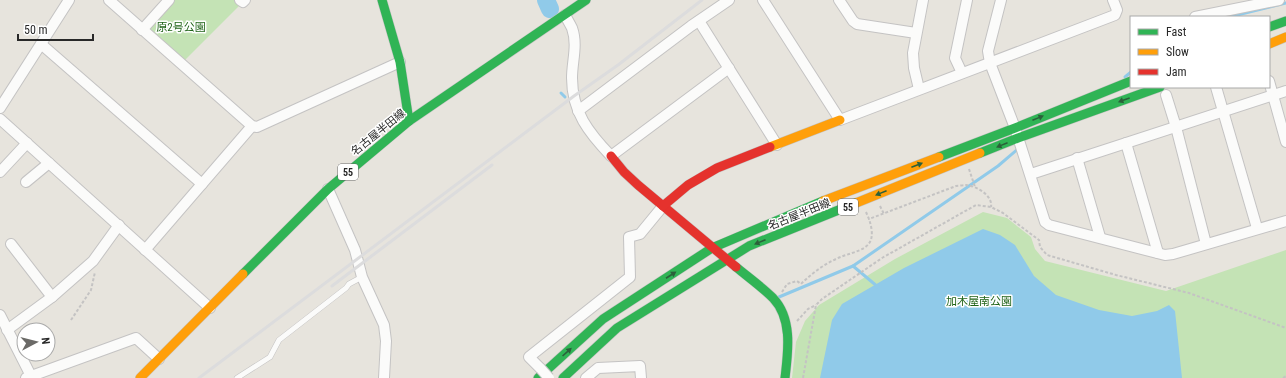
<svg xmlns="http://www.w3.org/2000/svg" width="1286" height="378" font-family="'Roboto Condensed','Noto Sans JP',sans-serif">
	<style>
		.green { fill: #c4e3b5 }
		.water { fill: #90cae9 }
		.lines { fill: none; stroke-linecap: round; stroke-linejoin: round }
		.stream { stroke: #90cae9; stroke-width: 3 }
		.river { stroke: #90cae9; stroke-width: 18 }
		.lane-casing { stroke: #c4c3c3; stroke-width: 6 }
		.street-casing { stroke: #c4c3c3; stroke-width: 12 }
		.fast-casing { stroke: #c4c3c3; stroke-width: 10 }
		.slow-casing { stroke: #c4c3c3; stroke-width: 10 }
		.jam-casing { stroke: #c4c3c3; stroke-width: 10 }
		.path { stroke: #c4c3c3; stroke-width: 2; stroke-dasharray: 3 2; stroke-linecap: butt }
		.lane { stroke: #fbfbfa; stroke-width: 5 }
		.street { stroke: #fbfbfa; stroke-width: 10 }
		.fast { stroke: #30b455; stroke-width: 9 }
		.slow { stroke: #ff9f0a; stroke-width: 9 }
		.jam { stroke: #e5322d; stroke-width: 9 }
		.rail { stroke: #dcdcdd; stroke-width: 3 }
		.street-bridge-casing { stroke: #c4c3c3; stroke-width: 12; stroke-linecap: butt }
		.street-bridge { stroke: #fbfbfa; stroke-width: 10 }
		.oneway { fill: #2b603a }
		.labels { text-anchor: middle; stroke-width: 3; stroke-linejoin: round; paint-order: stroke }
		.shield { fill: #fff; stroke: #686868; stroke-width: 1 }
		.shield-label { font-size: 10px; font-weight: bold; fill: #282828 }
		.park-label { font-size: 11px; fill: #216419; stroke: #fff }
		.street-label { font-size: 11px; fill: #282828; stroke: #fff }
	</style>
	<rect width="100%" height="100%" fill="#e7e4dd"/>
	<g class="green">
		<path d="M169 0H240L243 2 181 64 142 30Z"/>
		<path d="M983 212 1007 218 1031 237 1035 249 1045 261 1166 291 1286 250V378H792L796 342 805 321 819 305 895 259Z"/>
	</g>
	<path class="water" d="M983 229 1000 235 1015 245 1034 276 1056 295 1099 310 1132 316 1157 311 1169 305 1175 311 1182 378H820L832 320 842 304 904 268Z"/>
	<g class="lines">
		<g class="stream">
			<path d="M550 9 552 13"/>
			<path d="M1229 17 1286 3"/>
			<path d="M1125 77 1131 72"/>
			<path d="M561 93 565 97"/>
			<path d="M853 266 878 287"/>
			<path d="M779 297 853 266 998 166 1019 148"/>
		</g>
		<path class="river" d="M546 0 550 9"/>
		<g class="lane-casing">
			<path id="lane" d="M237 378 270 357 279 340 346 288 349 284 362 277"/>
		</g>
		<g class="street-casing">
			<g id="street">
				<path d="M109 0 252 126 257 127 400 62"/>
				<path d="M240 0 243 2 245 0"/>
				<path d="M763 0 840 120 1115 15 1117 10 1113 0"/>
				<path d="M839 0 853 21 857 24 916 33"/>
				<path d="M1001 0 988 51 990 63 1015 128 1045 222 1049 225 1165 255 1173 254 1286 221"/>
				<path d="M565 15C567 19 570 24 572 28 578 45 572 61 572 78 572 112 589 133 611 156L729 68"/>
				<path d="M1195 17 1279 0"/>
				<path d="M699 21 777 145"/>
				<path d="M142 30 169 0"/>
				<path d="M41 44 202 184"/>
				<path d="M962 73 955 58 967 0"/>
				<path d="M1269 81 1286 142"/>
				<path d="M1216 87 1257 228"/>
				<path d="M919 89 914 68 913 53 923 0"/>
				<path d="M1166 95 1176 127 1206 244"/>
				<path d="M0 108 69 0"/>
				<path d="M578 111 691 26 729 0"/>
				<path d="M0 119C70 182 140 245 210 308"/>
				<path d="M1126 143 1158 253"/>
				<path d="M1077 158 1100 237"/>
				<path d="M0 172 27 143"/>
				<path d="M1031 174 1286 91"/>
				<path d="M26 182 49 163"/>
				<path d="M328 189 355 250 362 277 384 325 386 341 384 378"/>
				<path d="M11 244 52 297"/>
				<path d="M145 250 252 126"/>
				<path d="M0 315 31 376"/>
				<path d="M7 330 52 297 93 261 119 225"/>
				<path d="M541 369 529 357 630 277 629 237 640 234 663 206"/>
				<path d="M26 378 136 338 159 359"/>
				<path d="M586 378 598 368 640 366 641 378"/>
			</g>
		</g>
		<g class="fast-casing">
			<g id="fast">
				<path d="M382 0 400 62 409 121"/>
				<path d="M1269 27 1286 21"/>
				<path d="M980 153 1018 138 1160 87"/>
				<path d="M939 157 1015 128 1131 81"/>
				<path d="M736 267C748 277 762 287 773 298 793 319 788 352 785 378"/>
				<path d="M243 274 328 189 409 121 586 0"/>
				<path d="M538 378 603 319 712 248 823 201"/>
				<path d="M563 378 617 328 749 246 856 203"/>
			</g>
		</g>
		<g class="slow-casing">
			<g id="slow">
				<path d="M1269 44 1286 37"/>
				<path d="M770 147 840 120"/>
				<path d="M823 201 939 157"/>
				<path d="M856 203 980 153"/>
				<path d="M140 378 243 274"/>
			</g>
		</g>
		<g class="jam-casing">
			<g id="jam">
				<path d="M611 156 624 172 638 185 736 267"/>
				<path d="M663 206 688 185 717 168 770 147"/>
			</g>
		</g>
		<g class="path">
			<path d="M969 169 975 187"/>
			<path d="M880 206 884 214"/>
			<path d="M866 212 869 219 956 186C959 186 963 185 966 185 976 186 993 195 991 207"/>
			<path d="M782 292 787 284 797 281 801 284C811 274 823 265 836 259 857 249 880 252 869 219"/>
			<path d="M71 320 91 290 95 272"/>
			<path d="M797 321 808 309 816 305"/>
			<path d="M803 378 816 305 822 299 882 258 976 205 991 207 1003 213 1039 240 1040 247 1047 255 1116 275 1189 293 1286 328"/>
			<path d="M1283 378 1286 376"/>
		</g>
		<use href="#lane" class="lane"/>
		<use href="#street" class="street"/>
		<use href="#fast" class="fast"/>
		<use href="#slow" class="slow"/>
		<use href="#jam" class="jam"/>
		<g class="rail">
			<path d="M332 286 492 165"/>
			<path d="M199 378 574 96 618 65 702 0"/>
		</g>
		<g class="street-bridge-casing">
			<path id="street-bridge" d="M541 369 549 378"/>
		</g>
		<use href="#street-bridge" class="street-bridge"/>
	</g>
	<defs><path id="oneway-solid" d="M-6-.8H1V-3.2L6.5 0L1 3.2V.8H-6Z"/></defs>
	<g class="oneway">
		<use href="#oneway-solid" transform="translate(1124 100) rotate(160)"/>
		<use href="#oneway-solid" transform="translate(1038 118) rotate(-22)"/>
		<use href="#oneway-solid" transform="translate(1002 145) rotate(158)"/>
		<use href="#oneway-solid" transform="translate(917 165) rotate(-21)"/>
		<use href="#oneway-solid" transform="translate(881 193) rotate(158)"/>
		<use href="#oneway-solid" transform="translate(760 242) rotate(158)"/>
		<use href="#oneway-solid" transform="translate(671 275) rotate(-33)"/>
		<use href="#oneway-solid" transform="translate(567 352) rotate(-42)"/>
	</g>
	<g class="labels">
		<g class="shield">
			<rect x="338" y="164" width="20" height="16" rx="3"/>
			<rect x="838" y="199" width="20" height="16" rx="3"/>
		</g>
		<g class="shield-label">
			<text x="348" y="176">55</text>
			<text x="848" y="211">55</text>
		</g>
		<g class="park-label">
			<text x="181" y="31">原2号公園</text>
			<text x="979" y="305">加木屋南公園</text>
		</g>
		<g class="street-label">
			<text transform="translate(378 132) rotate(-39)" y="4">名古屋半田線</text>
			<text transform="translate(799 214) rotate(-22)" y="4">名古屋半田線</text>
		</g>
	</g>
	<rect x="1130" y="16" width="140" height="72" fill="#ffffff" stroke="#a9a9a9"/>
	<rect x="1138" y="29" width="20" height="6" fill="#30b455" stroke="#a9a9a9"/>
	<text x="1166" y="36" font-size="12" fill="#282828">Fast</text>
	<rect x="1138" y="49" width="20" height="6" fill="#ff9f0a" stroke="#a9a9a9"/>
	<text x="1166" y="56" font-size="12" fill="#282828">Slow</text>
	<rect x="1138" y="69" width="20" height="6" fill="#e5322d" stroke="#a9a9a9"/>
	<text x="1166" y="76" font-size="12" fill="#282828">Jam</text>
	<g transform="translate(36 342) rotate(83)"><circle r="19" fill="#ffffff" stroke="#a9a9a9"/>
	<path d="M0-3L7 15L0 10L-7 15Z" fill="#6b6a67"/>
	<text y="-6" font-size="11" font-weight="bold" text-anchor="middle" fill="#282828">N</text>
	</g>
	<path d="M18 34v6h75v-6" fill="none" stroke="#282828" stroke-width="2"/>
	<text x="24" y="34" font-size="12" fill="#282828" stroke="#ffffff" stroke-width="3" paint-order="stroke">50 m</text>
</svg>
